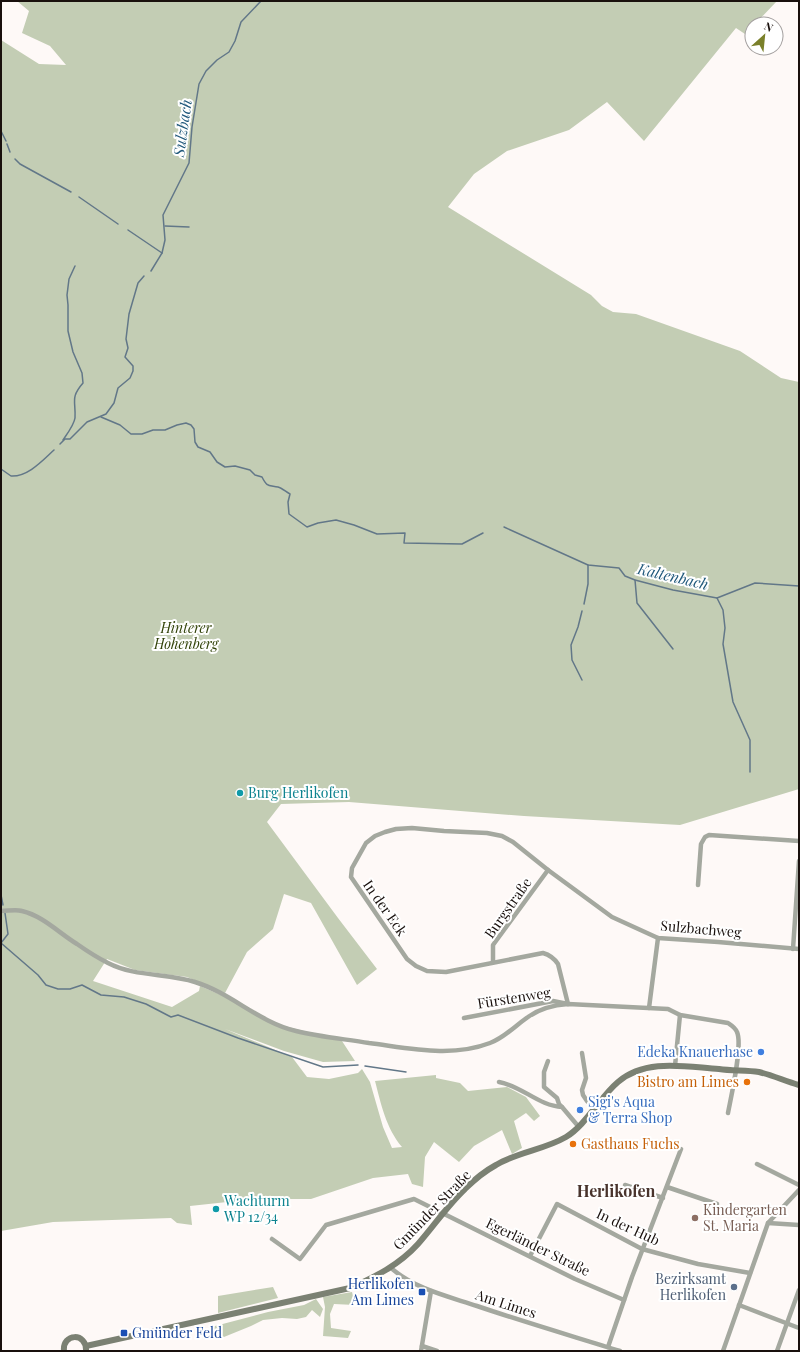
<svg xmlns="http://www.w3.org/2000/svg" width="800" height="1352" font-family="'Playfair Display',serif">
	<style>
		.green { fill: #c3cdb4 }
		.lines { fill: none; stroke-linecap: round; stroke-linejoin: round }
		.stream { stroke: #627788; stroke-width: 1.5 }
		.street { stroke: #a4a89f; stroke-width: 4.5 }
		.secondary { stroke: #7b8173; stroke-width: 6 }
		.culture-dot { fill: #0f9aa8; stroke: #fff; stroke-width: 1.5 }
		.shop-dot { fill: #3f7fe0; stroke: #fff; stroke-width: 1.5 }
		.food-dot { fill: #e8710a; stroke: #fff; stroke-width: 1.5 }
		.education-dot { fill: #8d6e63; stroke: #fff; stroke-width: 1.5 }
		.service-dot { fill: #5c6f8a; stroke: #fff; stroke-width: 1.5 }
		.transit-dot { fill: #1a4fb4; stroke: #fff; stroke-width: 1.5 }
		.labels { text-anchor: middle; stroke-width: 4; stroke-linejoin: round; paint-order: stroke }
		.park-label { font-size: 14px; font-style: italic; fill: #324309; stroke: #fff }
		.culture-label { font-size: 14px; fill: #0d838f; stroke: #fff; text-anchor: start }
		.street-label { font-size: 14px; fill: #19100d; stroke: #fff }
		.shop-label { font-size: 14px; fill: #366cbe; stroke: #fff; text-anchor: end }
		.food-label { font-size: 14px; fill: #c56008; stroke: #fff; text-anchor: end }
		.education-label { font-size: 14px; fill: #785e54; stroke: #fff; text-anchor: start }
		.service-label { font-size: 14px; fill: #4e5e75; stroke: #fff; text-anchor: end }
		.transit-label { font-size: 14px; fill: #164399; stroke: #fff; text-anchor: end }
		.water-label { font-size: 15px; font-style: italic; fill: #21597c; stroke: #fff }
		.quarter-label { font-size: 16px; font-weight: bold; fill: #49342d; stroke: #fff }
	</style>
	<rect width="100%" height="100%" fill="#fef9f7"/>
	<g class="green">
		<path d="M17 1H777L755 24H752V28L745 34 736 28 644 141 607 102 569 130 507 151 474 174 448 207 591 295 602 306 613 312 636 314 740 351 781 378 799 382V789L680 825 524 816 349 802 281 804 267 822 338 918 377 969 357 985 311 903 284 894 273 929 247 952 225 993 187 977 135 970 107 959 93 981 172 1007 199 991 200 986 221 995 273 1023 342 1041 355 1061 323 1062 284 1051 225 1029 292 1057 307 1077 329 1079 358 1073 362 1069 370 1082 383 1127 392 1148 402 1147C386 1128 381 1104 375 1081L436 1075V1078L460 1083 468 1091 507 1087 526 1097 540 1116 534 1121 526 1113 514 1121 522 1148 512 1154 502 1130 474 1146 459 1162 434 1142 425 1157 423 1187 412 1184 408 1174 373 1178 311 1199H255L190 1206 192 1225 177 1223 171 1218 53 1222 1 1231V40L39 64 66 65 50 46 22 33 29 11Z"/>
		<path d="M273 1287 278 1298 218 1313V1296Z"/>
		<path d="M352 1292 355 1305 334 1304 330 1314 331 1328 351 1331 348 1338 323 1336 325 1307 323 1297Z"/>
		<path d="M316 1299 323 1309 320 1317 312 1310 306 1317 297 1319 282 1318 263 1320 251 1326 219 1339 208 1332 215 1326 268 1312 304 1305Z"/>
	</g>
	<g class="lines">
		<g class="stream">
			<path d="M1 131 6 141"/>
			<path d="M7 144 10 152"/>
			<path d="M15 159 20 164 71 192"/>
			<path d="M79 197 118 224"/>
			<path d="M165 226 189 227"/>
			<path d="M128 230 162 253"/>
			<path d="M151 271 162 253 165 240 163 215 189 163 192 127 199 84 206 71 217 60 229 52 235 41 241 22 261 1"/>
			<path d="M101 417 120 425 131 434H142L153 430H165L177 425 186 423 191 425 194 429 195 442 198 447 210 452 217 462 225 467 235 466 250 470 255 475 262 477C267 487 268 485 278 487 282 488 286 492 290 494L288 502 289 514 307 527 318 523 336 520 354 525 377 534 405 533 404 543 462 544 483 533"/>
			<path d="M63 440C67 434 74 425 75 418 76 401 70 398 83 383L82 373 73 352 68 331V305L67 295 69 279 75 266"/>
			<path d="M60 444 65 439H70L87 422 106 414 114 403 118 388 130 378 133 371V366L125 357 128 348 126 339 129 314 138 283 144 276"/>
			<path d="M1 469 11 476C28 477 43 460 54 450"/>
			<path d="M504 527 588 565 619 568 625 576 635 580 673 590 717 598 755 583 799 586"/>
			<path d="M635 580 637 603 673 649"/>
			<path d="M717 598 723 610 725 628 723 644 733 702 750 740V772"/>
			<path d="M584 604 588 584V565"/>
			<path d="M582 680 572 660 571 645 578 627 582 611"/>
			<path d="M1 895 3 905"/>
			<path d="M5 913 8 934 1 943 38 975 46 985 58 989H70L82 985 101 995 124 997 146 1004 171 1017 178 1015 238 1038 323 1067 358 1065"/>
			<path d="M365 1066 406 1072"/>
		</g>
		<g class="street">
			<path d="M698 885 701 844 705 837 709 835 799 841"/>
			<path d="M1 911C8 911 16 909 22 911 43 916 59 933 77 944 87 951 98 958 108 963 135 977 167 973 195 982 231 993 260 1023 296 1031 320 1037 345 1039 369 1043 409 1048 451 1058 490 1043 504 1038 515 1026 528 1017 539 1009 554 1005 568 1004L668 1009 680 1015 728 1023C731 1025 735 1027 737 1032 743 1045 731 1097 728 1113"/>
			<path d="M793 949 799 861"/>
			<path d="M493 962V945L548 870"/>
			<path d="M649 1008 658 938"/>
			<path d="M464 1018 553 1001 568 1004 558 964C554 958 550 955 543 953L446 972 427 971 416 966 407 959 351 877 352 868 366 843 375 836 385 832 396 829 412 828 444 831 487 833 502 836 513 842 548 870 612 917 658 938 718 942 799 949"/>
			<path d="M582 1053 586 1078 582 1090 583 1095 587 1101 595 1108"/>
			<path d="M548 1061 544 1072V1087L557 1098 559 1104 562 1107"/>
			<path d="M675 1066 680 1015"/>
			<path d="M499 1082C522 1086 539 1106 562 1107L578 1126"/>
			<path d="M757 1164 799 1185"/>
			<path d="M625 1185 663 1198"/>
			<path d="M667 1187 717 1204"/>
			<path d="M768 1223 799 1225"/>
			<path d="M272 1239 300 1259 326 1225 414 1199 575 1279 624 1300"/>
			<path d="M530 1256 557 1204 642 1249 698 1264 750 1273"/>
			<path d="M391 1268C415 1289 447 1296 477 1306 524 1322 572 1336 620 1351"/>
			<path d="M739 1305 799 1328"/>
			<path d="M422 1346 437 1351"/>
			<path d="M608 1347 632 1277 681 1149"/>
			<path d="M421 1351 431 1291"/>
			<path d="M723 1351 768 1223 799 1190"/>
			<path d="M777 1351 799 1290"/>
		</g>
		<g class="secondary">
			<path d="M86 1346 350 1288C375 1277 399 1265 418 1244 434 1226 447 1206 465 1189 474 1180 485 1171 496 1165 517 1152 544 1150 566 1137 586 1125 600 1097 618 1082 646 1058 686 1067 719 1069 732 1071 746 1070 759 1072 772 1075 785 1081 799 1085"/>
			<path d="M64 1351C62 1333 87 1332 86 1351"/>
		</g>
	</g>
	<g class="culture-dot">
		<circle cx="240" cy="793" r="4"/>
		<circle cx="216" cy="1209" r="4"/>
	</g>
	<g class="shop-dot">
		<circle cx="761" cy="1052" r="4"/>
		<circle cx="580" cy="1110" r="4"/>
	</g>
	<g class="food-dot">
		<circle cx="747" cy="1082" r="4"/>
		<circle cx="573" cy="1144" r="4"/>
	</g>
	<circle class="education-dot" cx="695" cy="1218" r="4"/>
	<circle class="service-dot" cx="734" cy="1287" r="4"/>
	<g class="transit-dot">
		<rect x="418" y="1288" width="8" height="8" rx="2"/>
		<rect x="120" y="1329" width="8" height="8" rx="2"/>
	</g>
	<g class="labels">
		<g class="park-label">
			<text x="186" y="633">Hinterer<tspan x="186" dy="16">Hohenberg</tspan></text>
		</g>
		<g class="culture-label">
			<text x="248" y="798">Burg Herlikofen</text>
			<text x="224" y="1206">Wachturm<tspan x="224" dy="16">WP 12/34</tspan></text>
		</g>
		<g class="street-label">
			<text transform="translate(385 908) rotate(55)" y="5">In der Eck</text>
			<text transform="translate(508 908) rotate(-55)" y="5">Burgstraße</text>
			<text transform="translate(701 929) rotate(5)" y="5">Sulzbachweg</text>
			<text transform="translate(514 998) rotate(-9)" y="5">Fürstenweg</text>
			<text transform="translate(432 1210) rotate(-46)" y="5">Gmünder Straße</text>
			<text transform="translate(628 1227) rotate(25)" y="5">In der Hub</text>
			<text transform="translate(538 1247) rotate(26)" y="5">Egerländer Straße</text>
			<text transform="translate(506 1304) rotate(18)" y="5">Am Limes</text>
		</g>
		<g class="shop-label">
			<text x="753" y="1057">Edeka Knauerhase</text>
			<text x="588" y="1107" text-anchor="start">Sigi's Aqua<tspan x="588" dy="16">&amp; Terra Shop</tspan></text>
		</g>
		<g class="food-label">
			<text x="739" y="1087">Bistro am Limes</text>
			<text x="581" y="1149" text-anchor="start">Gasthaus Fuchs</text>
		</g>
		<g class="education-label">
			<text x="703" y="1215">Kindergarten<tspan x="703" dy="16">St. Maria</tspan></text>
		</g>
		<g class="service-label">
			<text x="726" y="1284">Bezirksamt<tspan x="726" dy="16">Herlikofen</tspan></text>
		</g>
		<g class="transit-label">
			<text x="414" y="1289">Herlikofen<tspan x="414" dy="16">Am Limes</tspan></text>
			<text x="132" y="1338" text-anchor="start">Gmünder Feld</text>
		</g>
		<g class="water-label">
			<text transform="translate(183 128) rotate(-82)" y="5">Sulzbach</text>
			<text transform="translate(673 577) rotate(13)" y="5">Kaltenbach</text>
		</g>
		<g class="quarter-label">
			<text x="616" y="1197">Herlikofen</text>
		</g>
	</g>
	<rect width="800" height="1352" fill="none" stroke="#19100d" stroke-width="4"/>
	<g transform="translate(764 36) rotate(27)"><circle r="19" fill="#ffffff" stroke="#a39f9e"/>
	<path d="M0-3L7 15L0 10L-7 15Z" fill="#7a802a"/>
	<text y="-6" font-size="11" font-weight="bold" text-anchor="middle" fill="#19100d">N</text>
	</g>
</svg>
